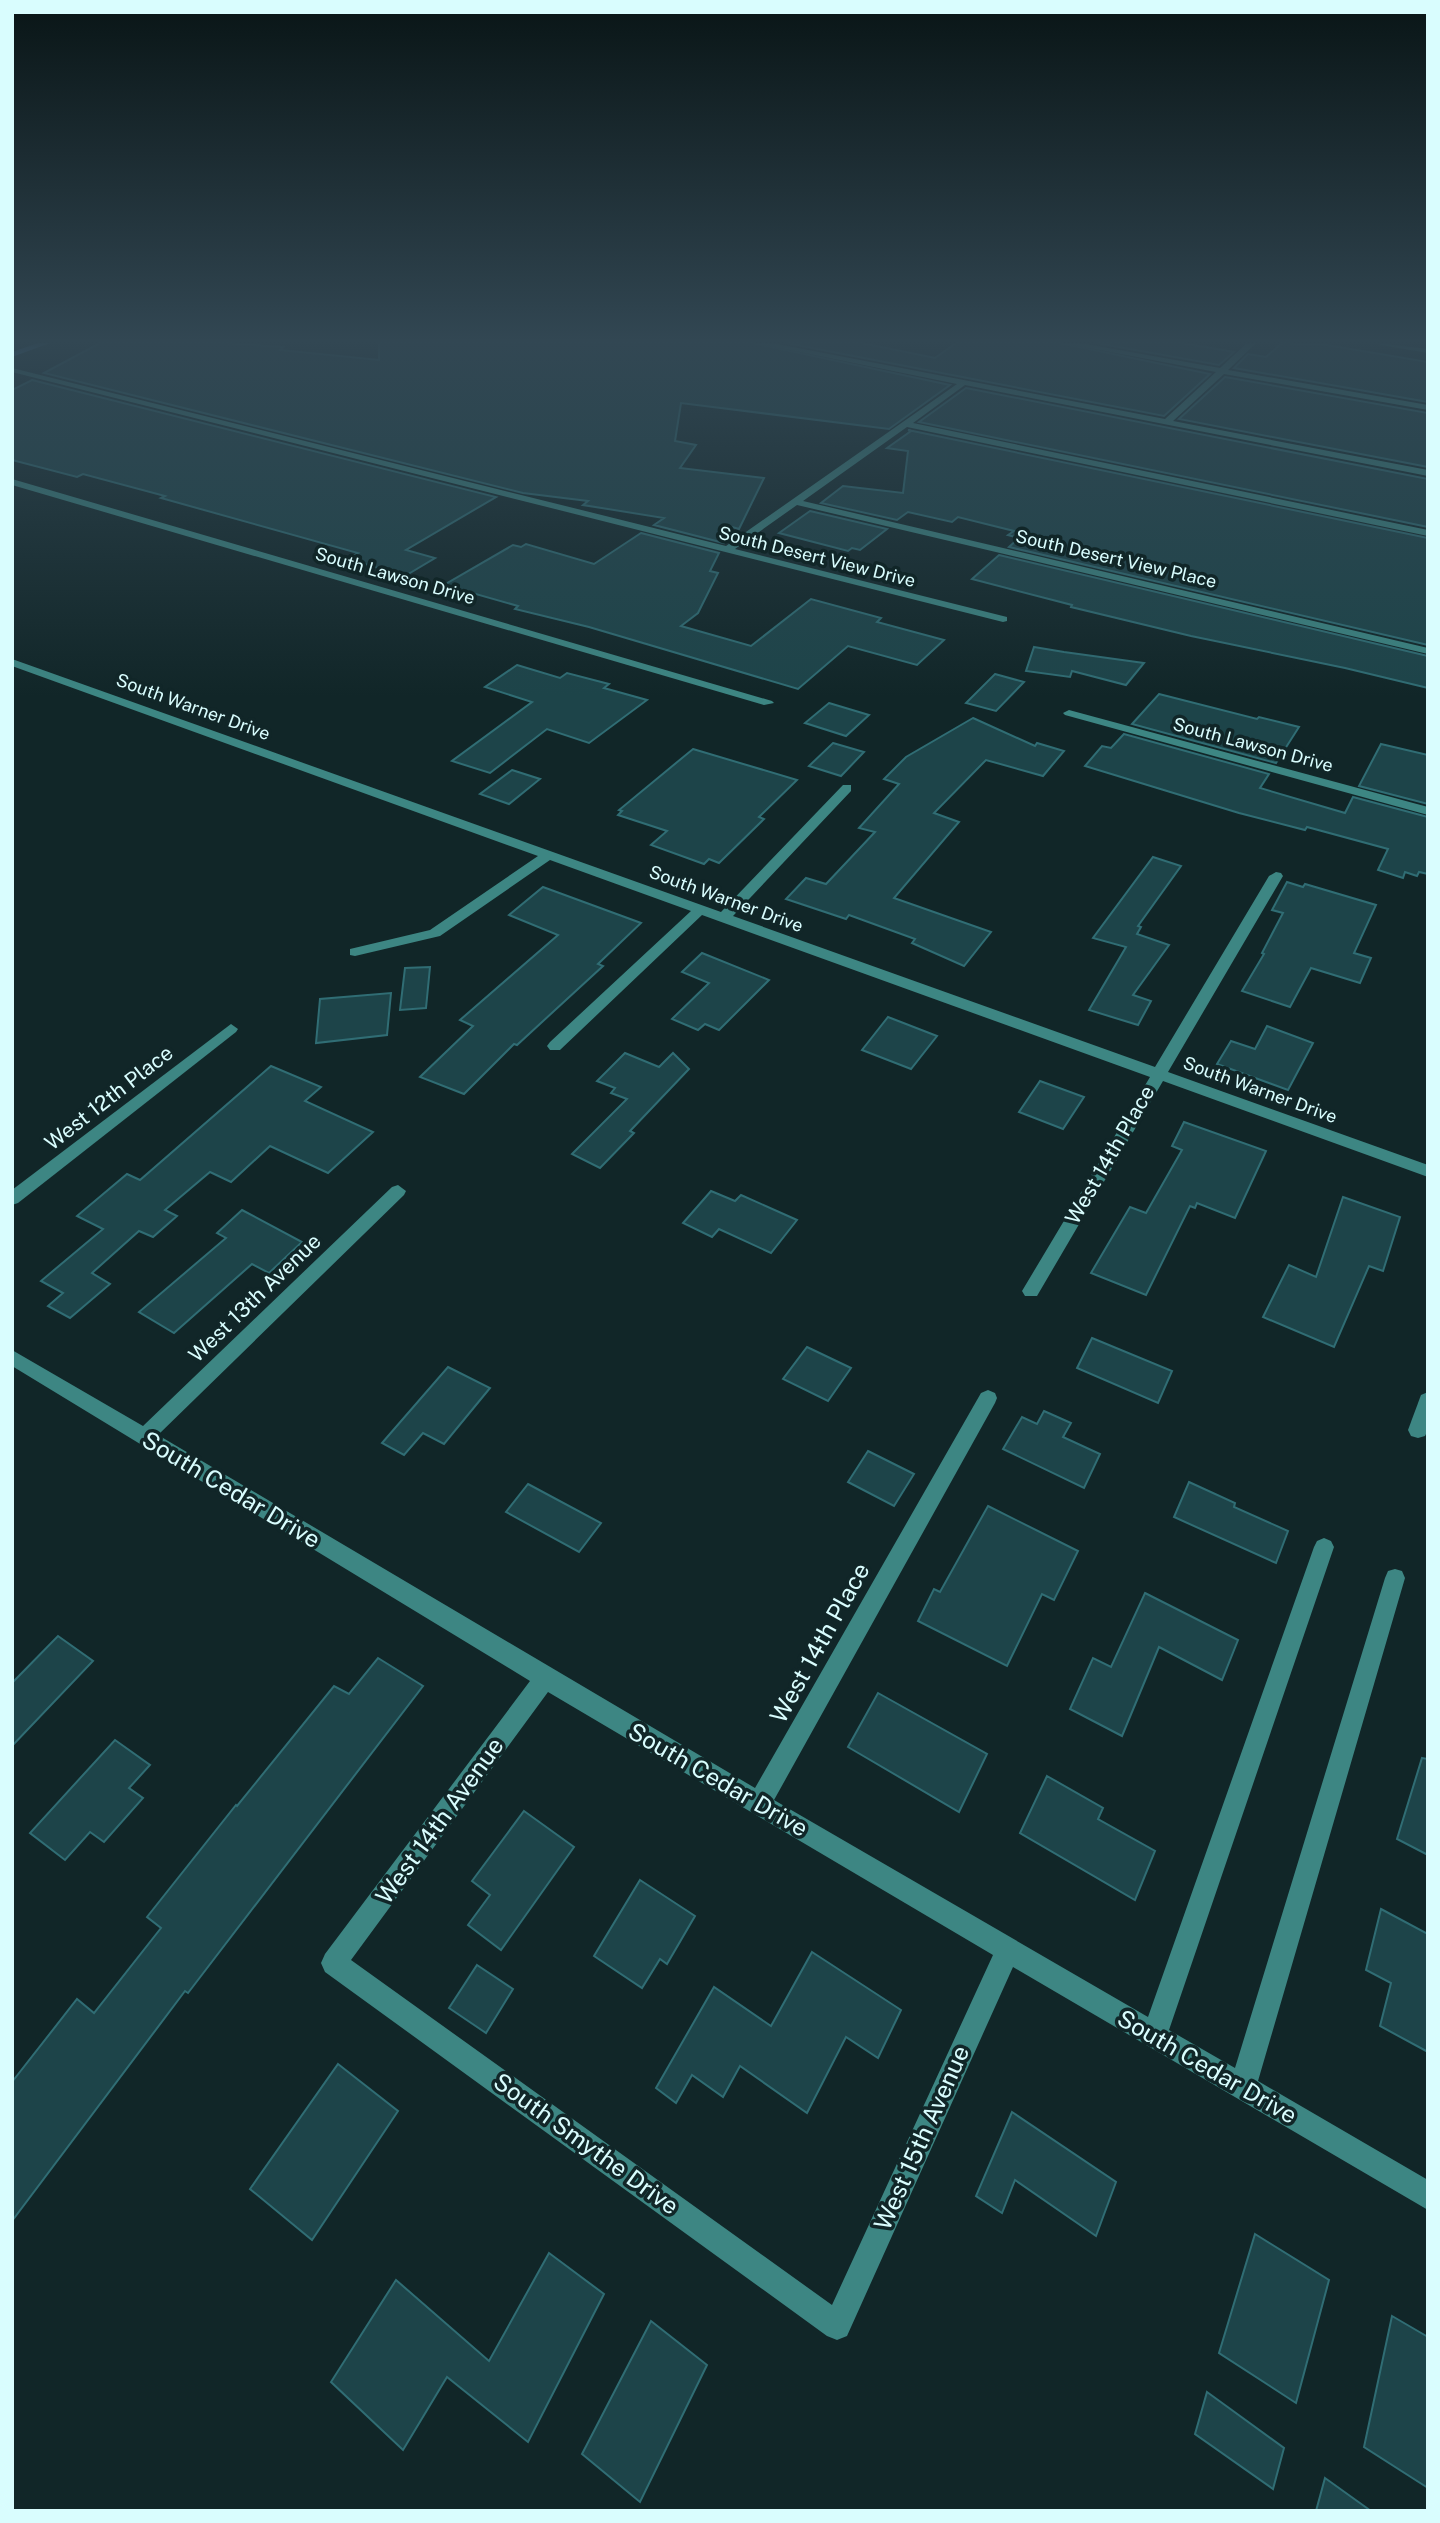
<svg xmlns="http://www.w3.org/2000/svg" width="1440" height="2523" font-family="'Public Sans',sans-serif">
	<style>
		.building { fill: #1d4449; stroke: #306d74; stroke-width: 2 }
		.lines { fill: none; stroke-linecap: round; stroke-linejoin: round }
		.minor { fill: #3d8683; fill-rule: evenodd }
		.major { fill: #62a9fc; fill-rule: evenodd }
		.labels { text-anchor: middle; stroke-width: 7; stroke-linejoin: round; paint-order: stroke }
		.far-street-label { font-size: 18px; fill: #d9fdfe; stroke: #112628 }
		.street-label { font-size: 21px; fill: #d9fdfe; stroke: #112628 }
		.near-street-label { font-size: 24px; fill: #d9fdfe; stroke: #112628 }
	</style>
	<rect width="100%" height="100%" fill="#112628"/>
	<g class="building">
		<path d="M100 343H226L283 347 280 350 379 360V343H753L950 385 889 429 681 403 675 441 696 445 680 468 764 478 739 529 732 527 724 543 654 525 664 518 583 505 588 501 523 493 44 373Z"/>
		<path d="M786 343H862L935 358 956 343H1060L1210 374 1164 416Z"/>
		<path d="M1096 343H1182L1234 352 1219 365Z"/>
		<path d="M1282 343 1327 345 1428 362V402L1234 368 1248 354 1266 357Z"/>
		<path d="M1225 377 1428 413V467L1179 419Z"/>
		<path d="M32 380 496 497 406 550 435 558 405 576 348 559 358 553 161 498 165 496 83 474 77 477 12 460V390Z"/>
		<path d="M966 388 1428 479V527L919 422Z"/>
		<path d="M908 430 1428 538V645L1009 547 1019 538 1008 535 1014 531 958 517 952 522 908 512 897 520 821 503 843 486 903 493 908 451 887 448 911 431Z"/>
		<path d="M810 511 887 529 860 550 852 548 848 551 779 533Z"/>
		<path d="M641 533 719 553 710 571 718 573 698 613 681 626 751 646 811 599 881 618 877 622 944 640 917 665 848 646 798 689 589 627 515 609 518 606 444 585 513 545 521 547 526 544 594 564Z"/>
		<path d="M999 555 1428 656V688L1345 668 1191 636 1071 607 1072 605 972 579Z"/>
		<path d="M1034 647 1064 652 1144 663 1126 685 1072 671 1070 677 1026 671Z"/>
		<path d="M517 665 560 678 567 673 609 684 604 688 647 700 589 743 547 729 490 773 452 761 532 702 485 687Z"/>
		<path d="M995 674 1024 682 996 711 966 703Z"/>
		<path d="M1159 694 1257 719 1259 717 1299 727 1276 763 1132 724Z"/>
		<path d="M829 703 869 715 846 736 805 723Z"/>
		<path d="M973 718 1035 746 1037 743 1064 751 1043 776 986 760 934 813 959 822 894 898 991 932 964 966 912 943 915 939 849 915 846 919 786 899 806 878 826 884 875 832 859 828 899 784 884 779 906 757Z"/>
		<path d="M1124 734 1269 774 1260 788 1345 813 1353 797 1428 817V874L1419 872 1417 876 1405 872 1403 878 1378 870 1388 849 1307 827 1305 830 1239 813 1085 766 1102 746 1111 748Z"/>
		<path d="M833 743 864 752 841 776 809 766Z"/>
		<path d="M1381 744 1428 755V804L1359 786Z"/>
		<path d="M693 749 797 780 759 817 764 819 719 863 709 859 704 864 651 845 667 831 618 815 622 811 619 810Z"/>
		<path d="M512 770 540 779 509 804 480 794Z"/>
		<path d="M1153 857 1181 866 1138 926 1141 927 1137 934 1169 945 1133 995 1151 1001 1138 1025 1089 1010 1126 947 1093 938Z"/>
		<path d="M1287 882 1303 887 1305 884 1376 905 1354 953 1371 958 1360 983 1311 968 1290 1007 1242 991 1264 954 1262 953 1283 913 1272 910Z"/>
		<path d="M543 887 641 923 598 964 603 966 517 1045 514 1044 464 1094 420 1077 473 1026 460 1020 558 935 509 915Z"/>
		<path d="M702 953 769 980 719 1030 705 1024 698 1030 672 1019 709 983 682 972Z"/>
		<path d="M430 967 426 1008 400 1010 405 968Z"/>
		<path d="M391 993 387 1035 316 1043 320 999Z"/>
		<path d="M888 1017 937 1036 911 1069 862 1050Z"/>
		<path d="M1267 1026 1313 1043 1288 1090 1217 1064 1231 1041 1255 1049Z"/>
		<path d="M625 1053 659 1067 673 1053 689 1069 630 1131 634 1133 600 1168 572 1154 627 1099 611 1093 615 1088 597 1081Z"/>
		<path d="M271 1066 321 1087 305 1101 373 1132 328 1173 270 1146 231 1182 210 1172 165 1210 177 1216 153 1237 139 1231 92 1273 110 1284 70 1318 48 1306 63 1293 41 1281 103 1229 77 1216 127 1174 140 1180Z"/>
		<path d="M1040 1081 1084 1097 1063 1129 1019 1112Z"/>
		<path d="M1184 1122 1266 1151 1235 1218 1197 1203 1195 1208 1190 1206 1146 1295 1091 1273 1130 1207 1146 1213 1182 1150 1172 1146Z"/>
		<path d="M711 1191 735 1201 741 1195 797 1220 771 1253 719 1229 712 1237 683 1223Z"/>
		<path d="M1343 1197 1400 1217 1383 1271 1369 1266 1334 1347 1263 1317 1289 1265 1316 1277Z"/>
		<path d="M242 1210 302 1242 269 1273 252 1264 174 1333 139 1312 226 1238 217 1233Z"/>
		<path d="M1092 1338 1172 1371 1158 1403 1077 1368Z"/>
		<path d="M807 1347 851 1368 828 1401 783 1379Z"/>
		<path d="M448 1367 490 1388 444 1444 423 1433 404 1455 382 1443Z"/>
		<path d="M1044 1411 1071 1423 1063 1437 1100 1454 1084 1488 1003 1449 1022 1417 1037 1424Z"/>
		<path d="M868 1451 914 1474 894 1506 848 1482Z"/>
		<path d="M1189 1482 1235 1503 1234 1507 1288 1531 1276 1563 1174 1517Z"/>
		<path d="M528 1484 601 1523 579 1552 506 1512Z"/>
		<path d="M988 1506 1078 1551 1054 1600 1042 1594 1007 1666 918 1621 934 1589 940 1592Z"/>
		<path d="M1145 1593 1238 1640 1222 1680 1159 1647 1122 1736 1070 1709 1093 1658 1111 1667Z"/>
		<path d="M58 1636 93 1661 12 1746V1683Z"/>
		<path d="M378 1658 423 1686 188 1993 185 1991 12 2221V2082L77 1999 94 2013 161 1928 147 1917 236 1805 237 1806 334 1686 349 1694Z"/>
		<path d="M878 1693 987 1754 959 1812 848 1747Z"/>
		<path d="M115 1740 150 1765 129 1788 143 1798 104 1842 90 1832 65 1860 30 1833Z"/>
		<path d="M1422 1758 1428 1759V1855L1397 1839Z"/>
		<path d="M1047 1776 1103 1808 1098 1819 1155 1851 1135 1900 1020 1833Z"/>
		<path d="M524 1811 574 1847 501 1950 468 1925 490 1895 472 1881Z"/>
		<path d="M640 1880 695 1916 667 1964 660 1959 642 1988 594 1956Z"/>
		<path d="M1381 1909 1428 1934V2052L1380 2026 1391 1983 1366 1970Z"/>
		<path d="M812 1952 901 2010 878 2058 846 2037 807 2113 740 2066 723 2097 692 2075 676 2103 656 2088 714 1987 771 2026Z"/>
		<path d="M477 1965 513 1989 486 2033 449 2008Z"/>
		<path d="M338 2064 398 2111 312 2240 250 2189Z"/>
		<path d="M1012 2112 1116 2182 1096 2236 1015 2180 1002 2213 976 2196Z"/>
		<path d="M1255 2234 1329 2280 1296 2403 1219 2353Z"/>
		<path d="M549 2253 604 2294 528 2442 447 2377 403 2450 331 2382 396 2280 489 2361Z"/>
		<path d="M1392 2316 1428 2337V2488L1364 2447Z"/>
		<path d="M651 2321 707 2365 640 2502 582 2454Z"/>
		<path d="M1207 2392 1284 2448 1273 2489 1195 2434Z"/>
		<path d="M1325 2478 1371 2511H1316Z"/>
	</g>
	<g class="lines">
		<g class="minor">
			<path d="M756 343H772L1165 419 1216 372 1063 343H1080L1220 368 1247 343H1256L1228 370 1428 405V410L1224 374 1173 421 1428 470V476L965 385 913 423 1428 530V536L907 427 803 501 1428 648V654L797 505 735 549 1007 617V621L1003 622 12 372V368L726 546 957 384Z"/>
			<path d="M1377 343 1428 349V353L1381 345Z"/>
			<path d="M12 479 772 701 774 703 764 705 12 485Z"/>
			<path d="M12 659 721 912 843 785H851V791L733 916 1155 1067 1269 876 1276 872 1281 873 1283 876 1168 1072 1428 1165V1177L1163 1081 1037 1296H1025L1022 1291 1025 1286 1150 1077 702 915 560 1050H550L547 1046 550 1042 691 911 550 860 440 936 355 956 350 955V949L430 930 538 856 12 666Z"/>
			<path d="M1069 710 1428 807V815L1065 715 1063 713Z"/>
			<path d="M231 1024 238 1029 236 1032 18 1203 12 1205V1190Z"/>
			<path d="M398 1185 406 1191 404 1195 158 1435 755 1788 981 1393 988 1390 995 1393 997 1398 995 1403 774 1800 1148 2017 1314 1547 1317 1541 1324 1538 1331 1541 1334 1547 1169 2030 1235 2068 1385 1578 1388 1571 1395 1569 1402 1571 1405 1578 1258 2081 1428 2180V2210L1013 1967 847 2336 837 2340 827 2336 325 1972 321 1963 325 1954 530 1681 12 1366V1350L143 1426 392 1187ZM548 1692 993 1955 832 2305 351 1960Z"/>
			<path d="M1428 1392V1430L1425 1436 1418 1438 1411 1436 1408 1430 1421 1395Z"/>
		</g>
		<path class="major" d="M38 343H50L12 357V352Z"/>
	</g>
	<linearGradient id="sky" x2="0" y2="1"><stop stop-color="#091516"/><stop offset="0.49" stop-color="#324753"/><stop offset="1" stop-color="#324753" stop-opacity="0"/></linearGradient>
	<rect width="1440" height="696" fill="url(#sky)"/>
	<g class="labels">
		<g class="far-street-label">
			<text transform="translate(817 557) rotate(14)" y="6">South Desert View Drive</text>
			<text transform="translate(1116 559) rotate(13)" y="6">South Desert View Place</text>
			<text transform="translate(395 576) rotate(16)" y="6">South Lawson Drive</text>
			<text transform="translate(193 707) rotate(20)" y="6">South Warner Drive</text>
			<text transform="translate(1253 745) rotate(15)" y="6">South Lawson Drive</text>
			<text transform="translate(726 899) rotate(20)" y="6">South Warner Drive</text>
			<text transform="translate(1260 1090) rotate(20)" y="6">South Warner Drive</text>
		</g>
		<g class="street-label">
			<text transform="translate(109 1098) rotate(-38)" y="7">West 12th Place</text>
			<text transform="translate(1110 1155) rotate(-60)" y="7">West 14th Place</text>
			<text transform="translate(255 1298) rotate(-44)" y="7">West 13th Avenue</text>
		</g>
		<g class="near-street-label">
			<text transform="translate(231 1490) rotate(31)" y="8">South Cedar Drive</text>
			<text transform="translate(820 1643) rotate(-61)" y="8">West 14th Place</text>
			<text transform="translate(718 1780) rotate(30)" y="8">South Cedar Drive</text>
			<text transform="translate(440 1821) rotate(-54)" y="8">West 14th Avenue</text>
			<text transform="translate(1207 2067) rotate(30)" y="8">South Cedar Drive</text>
			<text transform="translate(922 2138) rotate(-66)" y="8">West 15th Avenue</text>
			<text transform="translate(586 2144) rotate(36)" y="8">South Smythe Drive</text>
		</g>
	</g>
	<rect width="1440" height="2523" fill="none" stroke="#d9fdfe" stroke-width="28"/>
</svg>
